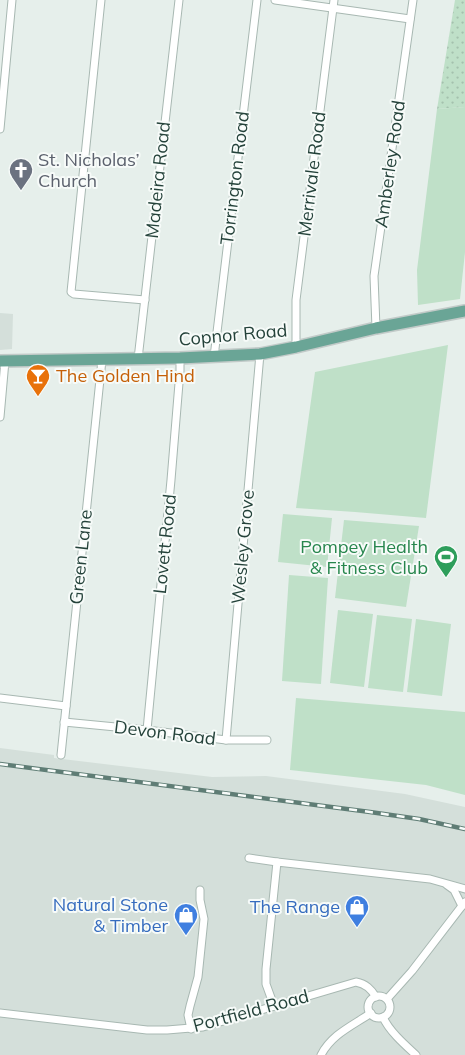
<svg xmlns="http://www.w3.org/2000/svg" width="465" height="1055" font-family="Mulish,sans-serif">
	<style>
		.built { fill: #d4dfda }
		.grass { fill: url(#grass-dots) }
		.park { fill: #bfe0c8 }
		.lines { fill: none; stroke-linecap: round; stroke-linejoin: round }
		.street-casing { stroke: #a8b8b2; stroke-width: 9 }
		.primary-casing { stroke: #c2cac8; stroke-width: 14 }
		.street { stroke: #fff; stroke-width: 7 }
		.primary { stroke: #6aa596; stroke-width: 11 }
		.rail-casing { stroke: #5f7d75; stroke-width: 4.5 }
		.rail { stroke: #f7fbf9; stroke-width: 2.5; stroke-dasharray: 8; stroke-linecap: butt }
		.labels { text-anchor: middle; stroke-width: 4; stroke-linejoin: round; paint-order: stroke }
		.worship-label { font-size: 18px; fill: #5b616d; stroke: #f7fbf9; text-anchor: start }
		.street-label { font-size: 18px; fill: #24423a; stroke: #f7fbf9 }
		.food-label { font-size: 18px; fill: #c56008; stroke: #f7fbf9; text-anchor: start }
		.leisure-label { font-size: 18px; fill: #27864d; stroke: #f7fbf9; text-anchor: end }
		.shop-label { font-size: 18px; fill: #366cbe; stroke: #f7fbf9; text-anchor: end }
	</style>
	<defs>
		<pattern id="grass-dots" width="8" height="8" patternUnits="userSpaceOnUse" patternTransform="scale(1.25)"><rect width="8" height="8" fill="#bfe0c8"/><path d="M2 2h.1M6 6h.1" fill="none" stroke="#a4c1ad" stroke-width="1.8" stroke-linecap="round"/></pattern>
	</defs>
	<rect width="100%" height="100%" fill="#e6efeb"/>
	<g class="built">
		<path d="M0 313 13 314 12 349 0 350Z"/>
		<path d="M0 748 54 755V758L212 777 266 776 405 794 465 807V1055H0Z"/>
	</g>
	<path class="grass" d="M455 0H465V107L437 109Z"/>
	<g class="park">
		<path d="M465 107V252L460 299 418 305 417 270 437 109Z"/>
		<path d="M448 345 426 518 355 512 296 508 315 372Z"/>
		<path d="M283 514 332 518 327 567 278 562Z"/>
		<path d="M344 520 419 526 406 607 335 598Z"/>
		<path d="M289 575 328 578 321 684 282 681Z"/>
		<path d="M338 610 373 614 364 687 330 683Z"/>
		<path d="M377 615 412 619 403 692 368 688Z"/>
		<path d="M416 619 451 624 442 696 407 692Z"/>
		<path d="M296 698 465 712V795L426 785 290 770Z"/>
	</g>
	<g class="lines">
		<g class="street-casing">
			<g id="street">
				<path d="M101 0 71 292 74 294 145 300"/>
				<path d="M275 0 410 19"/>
				<path d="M0 129 12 0"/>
				<path d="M376 328 374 276 413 0"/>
				<path d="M296 347V300L334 0"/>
				<path d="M214 357 257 0"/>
				<path d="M138 359 179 0"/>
				<path d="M0 417 5 361"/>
				<path d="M0 698 66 706"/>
				<path d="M64 722 147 730 226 740H267"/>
				<path d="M147 730 171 480 180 371V358"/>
				<path d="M226 740 260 354"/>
				<path d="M61 755 102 360"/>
				<path d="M249 858 277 862"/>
				<path d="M447 885 454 890 462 906"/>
				<circle cx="379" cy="1007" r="11"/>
				<path d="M387 999 412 971 465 902"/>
				<path d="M274 1006 266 984V969L277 862 430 879 465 889"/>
				<path d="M0 1013 147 1030H167L203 1027 356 982C366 984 371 989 376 997"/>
				<path d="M383 1017C389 1031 405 1045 416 1055"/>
				<path d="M191 1029 188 1015 190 1006 198 977 204 919 200 900V890"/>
				<path d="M321 1055C332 1034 352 1026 371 1013"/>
			</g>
		</g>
		<g class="primary-casing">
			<path id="primary" d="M0 361 180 358 260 354 296 347 376 328 465 311"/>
		</g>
		<use href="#street" class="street"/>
		<use href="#primary" class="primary"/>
		<g class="rail-casing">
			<path id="rail" d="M0 764 370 812 419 819 465 829"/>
		</g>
		<use href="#rail" class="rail"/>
	</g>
	<defs>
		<g id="church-pin" transform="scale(1.25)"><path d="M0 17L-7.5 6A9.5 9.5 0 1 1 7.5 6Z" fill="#6b7280" stroke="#f7fbf9"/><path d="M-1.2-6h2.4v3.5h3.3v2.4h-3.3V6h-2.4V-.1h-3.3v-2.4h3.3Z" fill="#fff"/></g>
		<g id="bar-pin" transform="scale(1.25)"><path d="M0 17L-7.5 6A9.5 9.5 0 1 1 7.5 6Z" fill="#e8710a" stroke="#f7fbf9"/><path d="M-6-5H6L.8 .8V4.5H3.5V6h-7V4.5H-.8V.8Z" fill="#fff"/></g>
		<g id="stadium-pin" transform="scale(1.25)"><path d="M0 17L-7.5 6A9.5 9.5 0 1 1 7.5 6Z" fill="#2e9e5b" stroke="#f7fbf9"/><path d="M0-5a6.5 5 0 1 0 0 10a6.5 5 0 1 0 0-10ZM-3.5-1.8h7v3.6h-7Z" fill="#fff"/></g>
		<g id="shop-pin" transform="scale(1.25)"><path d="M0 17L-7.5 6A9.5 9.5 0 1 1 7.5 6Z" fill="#3f7fe0" stroke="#f7fbf9"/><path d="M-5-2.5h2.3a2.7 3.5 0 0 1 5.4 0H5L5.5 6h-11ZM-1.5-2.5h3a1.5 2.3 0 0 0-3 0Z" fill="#fff"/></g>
	</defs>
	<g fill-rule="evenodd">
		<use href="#church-pin" x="21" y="170"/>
		<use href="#bar-pin" x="38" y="376"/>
		<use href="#stadium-pin" x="446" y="557"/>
		<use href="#shop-pin" x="357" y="907"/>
		<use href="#shop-pin" x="186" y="915"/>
	</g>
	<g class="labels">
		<g class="worship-label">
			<text x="38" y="166">St. Nicholas’<tspan x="38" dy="21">Church</tspan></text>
		</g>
		<g class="street-label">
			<text transform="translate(390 164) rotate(-82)" y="6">Amberley Road</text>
			<text transform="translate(312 174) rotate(-83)" y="6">Merrivale Road</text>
			<text transform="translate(235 178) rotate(-83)" y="6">Torrington Road</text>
			<text transform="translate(158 180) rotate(-84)" y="6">Madeira Road</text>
			<text transform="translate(233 335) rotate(-5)" y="6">Copnor Road</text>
			<text transform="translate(165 544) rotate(-84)" y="6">Lovett Road</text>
			<text transform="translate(243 547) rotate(-85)" y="6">Wesley Grove</text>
			<text transform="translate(81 557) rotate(-84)" y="6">Green Lane</text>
			<text transform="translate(165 733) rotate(7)" y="6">Devon Road</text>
			<text transform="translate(251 1011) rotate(-15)" y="6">Portfield Road</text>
		</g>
		<g class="food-label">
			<text x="56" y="382">The Golden Hind</text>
		</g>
		<g class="leisure-label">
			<text x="428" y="553">Pompey Health<tspan x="428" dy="21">&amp; Fitness Club</tspan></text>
		</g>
		<g class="shop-label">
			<text x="168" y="911">Natural Stone<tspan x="168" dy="21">&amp; Timber</tspan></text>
			<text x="340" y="913">The Range</text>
		</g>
	</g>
</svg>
